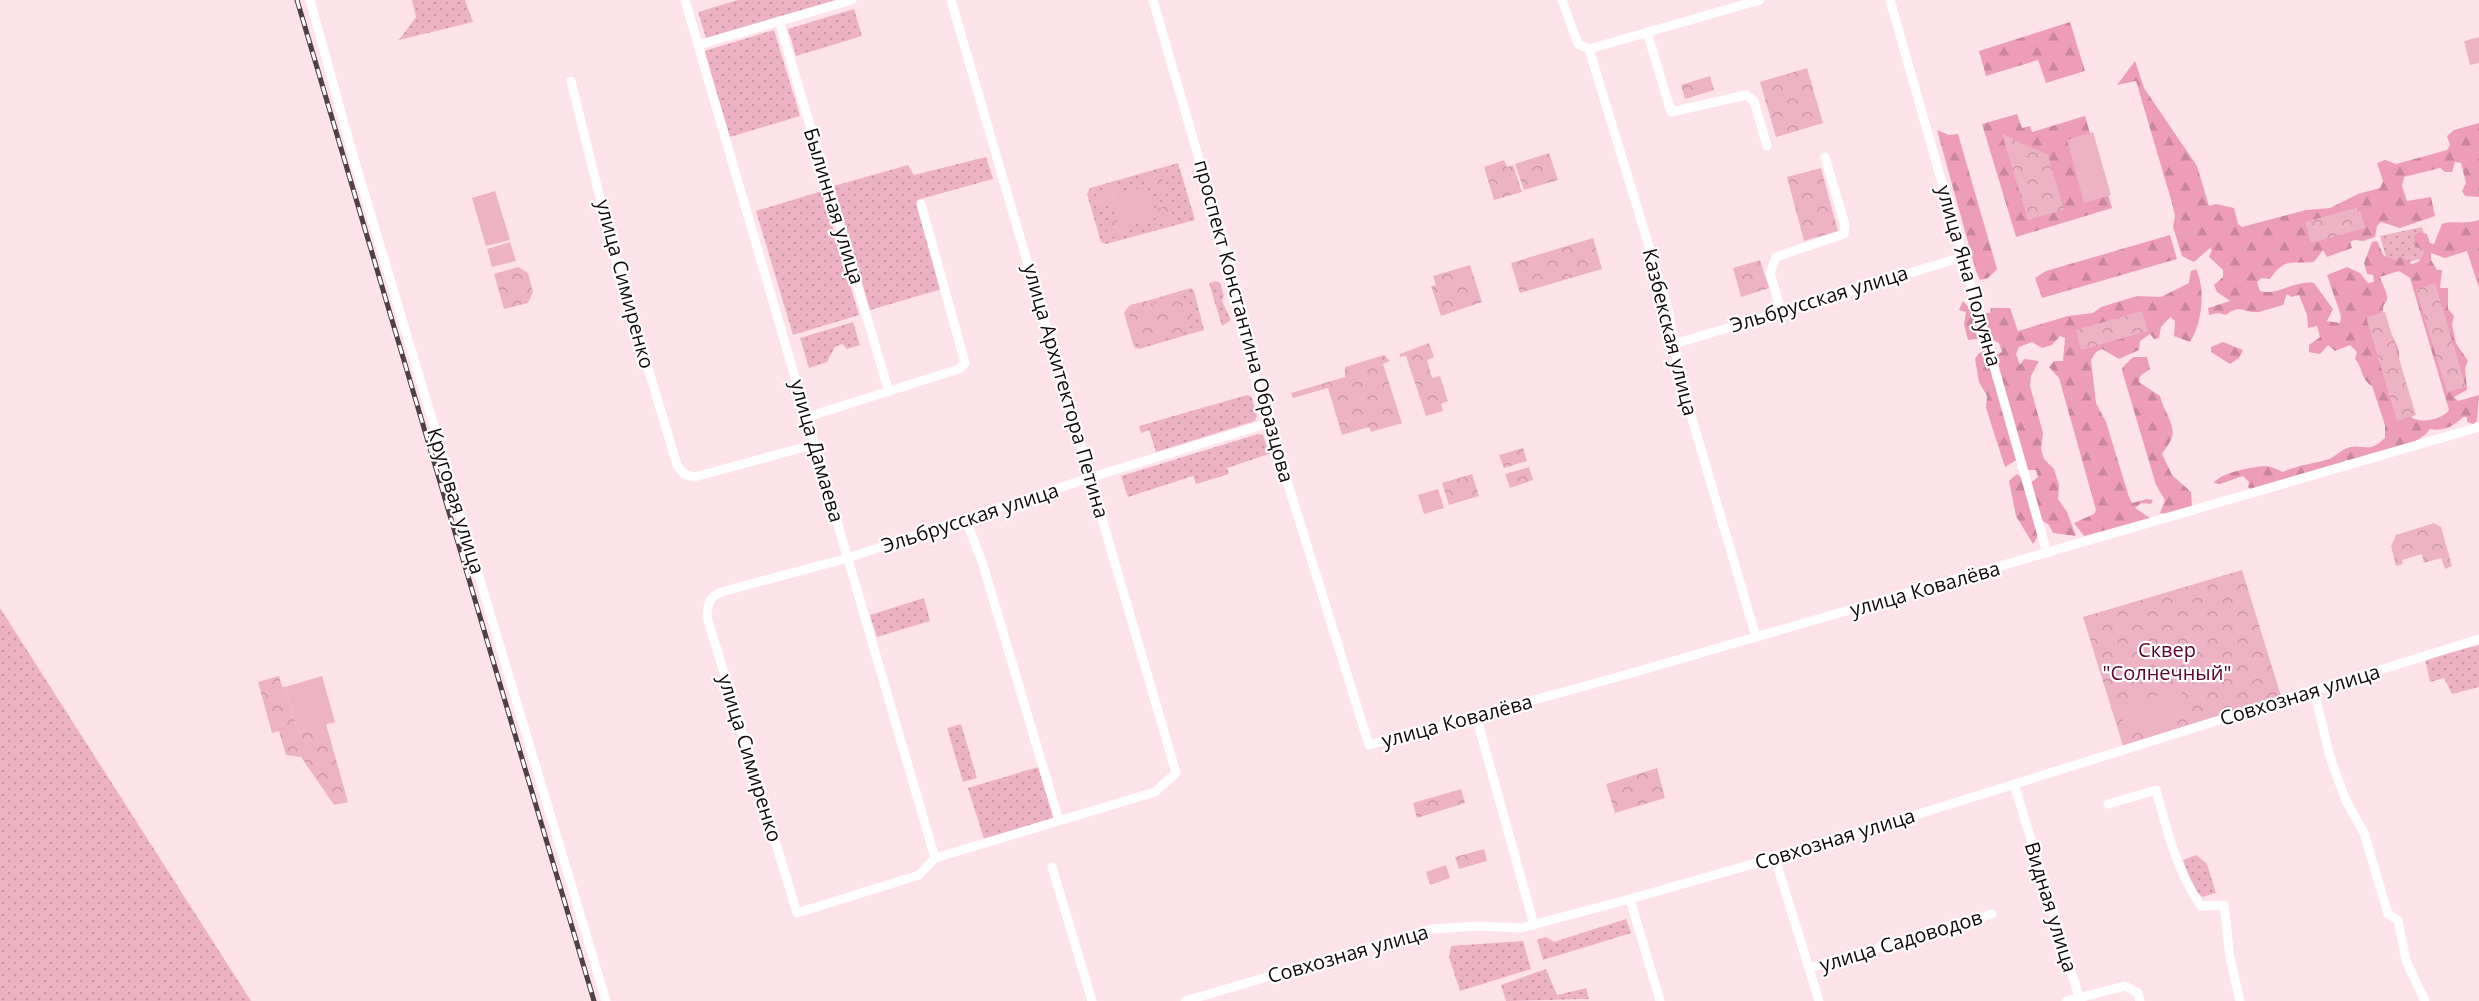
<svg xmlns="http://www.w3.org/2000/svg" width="2479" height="1001" font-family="'Open Sans',sans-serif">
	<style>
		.grass { fill: url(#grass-dots) }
		.forest { fill: url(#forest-firs); fill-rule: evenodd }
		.park { fill: url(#park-crowns) }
		.pitch { fill: #eeb2c5 }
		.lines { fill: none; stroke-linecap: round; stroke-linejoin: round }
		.minor { stroke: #fff; stroke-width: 9 }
		.rail-casing { stroke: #4e4044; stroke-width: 5 }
		.rail { stroke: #fff; stroke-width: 3; stroke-dasharray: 9; stroke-linecap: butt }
		.labels { text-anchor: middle; stroke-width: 4.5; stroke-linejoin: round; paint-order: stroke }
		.street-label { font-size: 20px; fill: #13090c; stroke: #fff }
		.park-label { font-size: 20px; fill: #5e0030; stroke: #fff }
	</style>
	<defs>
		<pattern id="grass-dots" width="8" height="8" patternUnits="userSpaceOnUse" patternTransform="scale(1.5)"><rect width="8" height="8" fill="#eeb2c5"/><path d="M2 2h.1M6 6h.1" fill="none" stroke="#cb98a8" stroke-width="1.8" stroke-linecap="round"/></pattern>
		<pattern id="forest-firs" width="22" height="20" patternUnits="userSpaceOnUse" patternTransform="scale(1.5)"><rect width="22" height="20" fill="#ed9db8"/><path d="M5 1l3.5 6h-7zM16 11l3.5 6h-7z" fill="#ca869d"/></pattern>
		<pattern id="park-crowns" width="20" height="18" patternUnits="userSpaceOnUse" patternTransform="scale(1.5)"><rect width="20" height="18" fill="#eeb2c5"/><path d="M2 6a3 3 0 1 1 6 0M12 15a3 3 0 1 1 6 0" fill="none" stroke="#cb98a8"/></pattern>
	</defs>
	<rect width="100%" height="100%" fill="#ffe3eb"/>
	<g class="grass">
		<path d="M412 0H465L473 22 399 40 416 17Z"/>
		<path d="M738 0H846L707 41 698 12Z"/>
		<path d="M854 9 862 36 796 56 788 29Z"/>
		<path d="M774 30 800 116 730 137 704 51Z"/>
		<path d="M986 157 993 179 917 200 942 289 870 310 834 186 908 165 914 175Z"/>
		<path d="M1178 163 1195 220 1106 244 1101 242 1087 194 1090 188Z"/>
		<path d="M822 191 859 315 793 335 756 211Z"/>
		<path d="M2422 227 2430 256 2389 268 2380 236Z"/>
		<path d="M1216 281 1220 283 1224 296 1222 301 1231 320 1222 326 1209 283Z"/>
		<path d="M1191 288 1194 291 1204 330 1139 349 1134 347 1124 313 1129 306Z"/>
		<path d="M853 322 860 345 847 349 842 344 835 347 827 362 809 368 800 338Z"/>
		<path d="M1247 395 1251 396 1257 415 1255 421 1156 452 1149 430 1141 433 1139 426Z"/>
		<path d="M1258 434 1263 435 1269 454 1227 468 1229 474 1196 484 1193 476 1128 497 1121 476Z"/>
		<path d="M924 598 930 621 877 637 870 615Z"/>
		<path d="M0 608 251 1001H0Z"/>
		<path d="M2479 645V687L2452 694 2444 678 2430 682 2425 659Z"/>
		<path d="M961 724 977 778 963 782 947 728Z"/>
		<path d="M1038 767 1054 818 984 839 968 788Z"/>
		<path d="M2196 855 2207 864 2216 893 2202 897 2193 888 2183 860Z"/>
		<path d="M1626 919 1631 933 1543 960 1537 940 1546 937 1554 942Z"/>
		<path d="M1523 941 1531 969 1460 991 1449 957 1451 946Z"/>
		<path d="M1546 969 1557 995 1586 988 1589 999 1506 1001 1501 985Z"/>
	</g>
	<g class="forest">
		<path d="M2070 22 2085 71 2046 83 2038 60 1986 76 1979 51Z"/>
		<path d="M2135 61 2144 88 2197 166 2209 206 2216 204 2234 208 2238 224 2242 227 2306 210 2330 208 2358 194 2380 188 2383 181 2377 163 2385 160 2396 164 2447 150 2450 145 2447 136 2454 130 2479 123V197L2465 196 2462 191 2466 183 2461 163 2455 162 2452 172H2445L2440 168 2404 177 2402 186 2407 201 2431 197 2435 216 2400 228 2381 222 2377 226 2375 237 2363 241 2354 240 2350 242 2352 248 2327 257 2323 250 2314 262C2291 264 2285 257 2270 279L2261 278 2257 282 2260 291C2277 296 2295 280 2314 283L2333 309 2327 321 2340 323 2341 316 2327 275 2347 267 2360 273 2368 283 2374 282 2373 275 2367 274 2364 263 2372 242 2377 241 2384 256 2396 260 2401 256 2412 264 2418 262 2424 254 2423 249 2415 247 2414 235 2420 232 2427 234 2430 243 2434 244 2442 224C2453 220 2464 225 2479 220V288L2467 251 2445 258 2431 253V260L2437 270H2442L2440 288H2448V309L2454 316 2452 325 2456 343 2468 361 2465 368 2467 390 2454 397 2458 401 2479 395 2477 421 2473 424 2467 422V417H2463C2454 426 2443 432 2430 429 2421 446 2369 456 2349 462L2347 459 2339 466 2252 490 2248 487 2249 482 2243 476 2220 484 2214 483C2219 473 2252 467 2264 466 2270 466 2277 469 2283 472 2297 465 2313 464 2329 459 2336 456 2342 449 2350 447 2366 444 2368 454 2385 438V425L2372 386C2360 379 2363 367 2355 359L2357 352 2350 345 2335 351 2328 345 2320 354 2309 352V345L2320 337 2317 326 2308 328 2307 315 2299 295 2291 297 2287 294 2283 305C2275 307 2267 310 2259 312 2245 314 2241 303 2226 315L2218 313 2209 315 2208 308 2230 301 2217 292 2214 285 2223 277V270L2209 257 2212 250 2210 248 2194 262 2182 256 2173 227 2175 216 2172 203 2136 81 2117 85ZM2399 271 2410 278 2449 410C2441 420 2423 423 2412 418V410L2397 366C2407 343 2380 330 2383 308 2383 305 2386 303 2387 300 2388 293 2382 284 2380 277Z"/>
		<path d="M2017 114 2022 128 2030 126 2032 132 2085 116 2112 208 2016 237 1982 124Z"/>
		<path d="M1937 130 1949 135 1958 134 1997 269 1988 278 1980 280 1976 271Z"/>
		<path d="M2170 235 2177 259 2042 298 2035 278 2046 271Z"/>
		<path d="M2196 269C2206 290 2202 323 2190 342L2174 336 2175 321 2170 317 2161 327 2159 338 2154 339 2150 334 2140 341 2139 350 2119 359 2102 349 2096 352 2091 360 2096 403 2106 422 2129 497 2132 503 2147 499 2153 500 2151 504 2141 503 2135 508 2150 518 2084 536 2074 523 2094 514 2096 510 2059 378 2049 367 2054 361H2063L2065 338 2060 336 2052 345 2042 348 2032 342 2019 347 2016 354 2020 365 2024 359 2039 361 2031 376 2030 386 2043 433 2041 449 2044 459 2054 469 2059 485 2058 499 2067 512 2076 536 2053 533 2049 525 2040 519 2037 538 2033 544 2016 516 2009 481 2017 474 2029 484 2038 477 2036 470H2022L2018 459 2005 467 1986 408 1987 396 1979 382 1975 359 1978 354 1989 348 1993 356 2002 352 1999 343 1978 333 1977 339 1968 340 1964 324 1966 312 1959 310 1963 301 1970 309H1978L1981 313H1990L1991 308H2010L2018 331 2068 316 2093 313 2101 307 2137 296 2161 297 2189 283 2191 271Z"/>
		<path d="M2223 342 2243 350 2239 358 2230 364 2211 352V347Z"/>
		<path d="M2133 357H2147L2150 369 2140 376 2139 382 2160 396C2162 407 2176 426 2172 437 2170 443 2165 449 2162 454L2172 475 2191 492 2192 507 2170 514 2160 513 2165 500 2156 485 2123 374 2122 368Z"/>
	</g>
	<g class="park">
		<path d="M1807 68 1823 123 1776 137 1760 82Z"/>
		<path d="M1710 76 1714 90 1685 99 1681 85Z"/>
		<path d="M2002 134 2048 155 2064 210 2028 220Z"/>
		<path d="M1549 153 1558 180 1524 190 1515 164Z"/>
		<path d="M1504 160 1507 167 1513 165 1522 192 1494 200 1484 167Z"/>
		<path d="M1821 168 1838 231 1804 241 1787 177Z"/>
		<path d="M1160 172 1165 189 1152 193 1150 185 1145 186 1142 178Z"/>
		<path d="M1113 186 1115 192 1110 194 1112 203 1100 207 1095 192Z"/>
		<path d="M1170 205 1174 220 1156 225 1155 219 1160 217 1157 209Z"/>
		<path d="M2359 207 2365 228 2311 243 2305 222Z"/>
		<path d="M1118 220 1120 228 1125 227 1127 233 1109 238 1105 224Z"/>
		<path d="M1593 238 1602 269 1520 293 1511 263Z"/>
		<path d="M1760 260 1769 288 1741 297 1733 268Z"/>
		<path d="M1470 265 1482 302 1441 316 1431 286 1436 285 1433 276Z"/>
		<path d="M518 267 528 273 533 292 528 303 504 309 494 274Z"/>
		<path d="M2435 283 2466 387 2447 392 2416 289Z"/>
		<path d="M1174 293 1178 304 1186 302 1192 320 1183 323 1186 332 1157 338V340L1142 345 1139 336 1132 338 1126 320 1134 318 1130 305 1146 301 1147 305 1162 301 1161 297Z"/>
		<path d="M2142 311 2148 331 2081 350 2076 330Z"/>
		<path d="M2385 312 2416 415 2397 421 2366 317Z"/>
		<path d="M1429 343 1434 357 1427 360 1432 378 1440 376 1448 401 1441 404 1443 411 1426 416 1406 356 1400 357V354Z"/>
		<path d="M1384 355 1390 361 1383 364 1402 423 1371 432 1369 427 1342 435 1328 388 1293 398 1291 393 1345 377V367Z"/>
		<path d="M1523 448 1527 461 1504 468 1499 455Z"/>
		<path d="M1529 467 1533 480 1510 488 1505 474Z"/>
		<path d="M1472 474 1479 496 1449 505 1442 483Z"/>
		<path d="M2434 523 2441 527 2452 566 2445 569 2441 558 2424 563 2422 554 2402 560 2403 564 2396 566 2391 546 2396 535Z"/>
		<path d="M2242 570 2281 696 2123 746 2083 617Z"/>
		<path d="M279 676 282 687H285L298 732 326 724 348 802 334 805 301 757 286 755 279 731 272 733 258 682Z"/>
		<path d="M1657 768 1665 798 1615 813 1606 784Z"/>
		<path d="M1461 789 1465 803 1417 818 1413 803Z"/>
		<path d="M1484 849 1487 861 1459 869 1455 857Z"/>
	</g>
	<g class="pitch">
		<path d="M2479 37V63L2470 65 2464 41Z"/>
		<path d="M2093 132 2111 195 2084 203 2067 140Z"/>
		<path d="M1147 186 1157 217 1120 229 1110 197Z"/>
		<path d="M495 191 510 240 486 246 472 198Z"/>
		<path d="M510 242 516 261 492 267 487 249Z"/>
		<path d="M1438 489 1444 508 1424 514 1418 495Z"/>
		<path d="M322 676 335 722 298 732 285 687Z"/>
		<path d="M2181 689 2188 714 2127 733 2119 708Z"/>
		<path d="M1446 865 1450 878 1430 885 1426 872Z"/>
	</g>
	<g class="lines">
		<g class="minor">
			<path d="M310 0 352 152 606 1001"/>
			<path d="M685 0 935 858"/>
			<path d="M951 0 1176 773 1155 792 935 858 919 875 797 913 707 617C708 604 708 598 721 592L848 558 1092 477 1269 423"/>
			<path d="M1153 0 1231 270 1255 378 1369 745 1625 675 2479 427"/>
			<path d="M1562 0 1578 44 1589 49 1668 309 1681 381 1756 637"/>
			<path d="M1890 0 2047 553"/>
			<path d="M779 21 889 392"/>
			<path d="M1647 32 1671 112 1746 95 1754 101 1767 146"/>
			<path d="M698 45 852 0"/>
			<path d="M1589 49 1760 0"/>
			<path d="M571 81 613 251 677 465 684 474 694 477 816 444"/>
			<path d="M1781 311 1770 273 1776 257 1844 234 1845 225 1825 157"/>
			<path d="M1674 344 1963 257"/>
			<path d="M807 417 959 369 965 363 921 204"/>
			<path d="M966 520 983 565 1059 821"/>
			<path d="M2314 691 2330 757 2346 801 2364 833 2388 914 2398 920 2406 961 2425 1001"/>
			<path d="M1476 716 1534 925"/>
			<path d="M2014 784 2079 997"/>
			<path d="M2108 804 2156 790C2167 831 2177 871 2201 906L2224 905 2230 958 2240 1001"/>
			<path d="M1775 858 1819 1001"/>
			<path d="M1052 867 1092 1001"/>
			<path d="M1630 899 1660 1001"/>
			<path d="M1810 968 1992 914"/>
			<path d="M1185 1001 1432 929 1479 926 1521 928 1630 899 1816 846 2479 639"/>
			<path d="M2066 1001 2125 986 2138 993 2140 1001"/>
		</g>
		<g class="rail-casing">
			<path id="rail" d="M297 0 594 1001"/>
		</g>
		<use href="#rail" class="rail"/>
	</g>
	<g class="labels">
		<g class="street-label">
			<text transform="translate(834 206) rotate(73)" y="7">Былинная улица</text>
			<text transform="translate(1969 276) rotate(74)" y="7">улица Яна Полуяна</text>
			<text transform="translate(625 284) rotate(75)" y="7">улица Симиренко</text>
			<text transform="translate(1819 299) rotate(-17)" y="7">Эльбрусская улица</text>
			<text transform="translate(1244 321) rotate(75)" y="7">проспект Константина Образцова</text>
			<text transform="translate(1670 332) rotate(76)" y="7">Казбекская улица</text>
			<text transform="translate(1066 391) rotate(74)" y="7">улица Архитектора Петина</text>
			<text transform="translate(817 451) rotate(74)" y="7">улица Дамаева</text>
			<text transform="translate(456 501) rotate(73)" y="7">Круговая улица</text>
			<text transform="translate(970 518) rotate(-18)" y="7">Эльбрусская улица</text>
			<text transform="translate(1925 589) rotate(-16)" y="7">улица Ковалёва</text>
			<text transform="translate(2300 695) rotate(-17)" y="7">Совхозная улица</text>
			<text transform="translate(1457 721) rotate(-15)" y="7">улица Ковалёва</text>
			<text transform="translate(750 758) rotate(73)" y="7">улица Симиренко</text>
			<text transform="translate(1835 839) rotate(-17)" y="7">Совхозная улица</text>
			<text transform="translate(2051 907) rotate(73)" y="7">Видная улица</text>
			<text transform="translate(1901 941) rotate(-17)" y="7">улица Садоводов</text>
			<text transform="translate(1348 954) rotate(-16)" y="7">Совхозная улица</text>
		</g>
		<g class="park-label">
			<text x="2167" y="657">Сквер<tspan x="2167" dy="23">"Солнечный"</tspan></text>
		</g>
	</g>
</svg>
